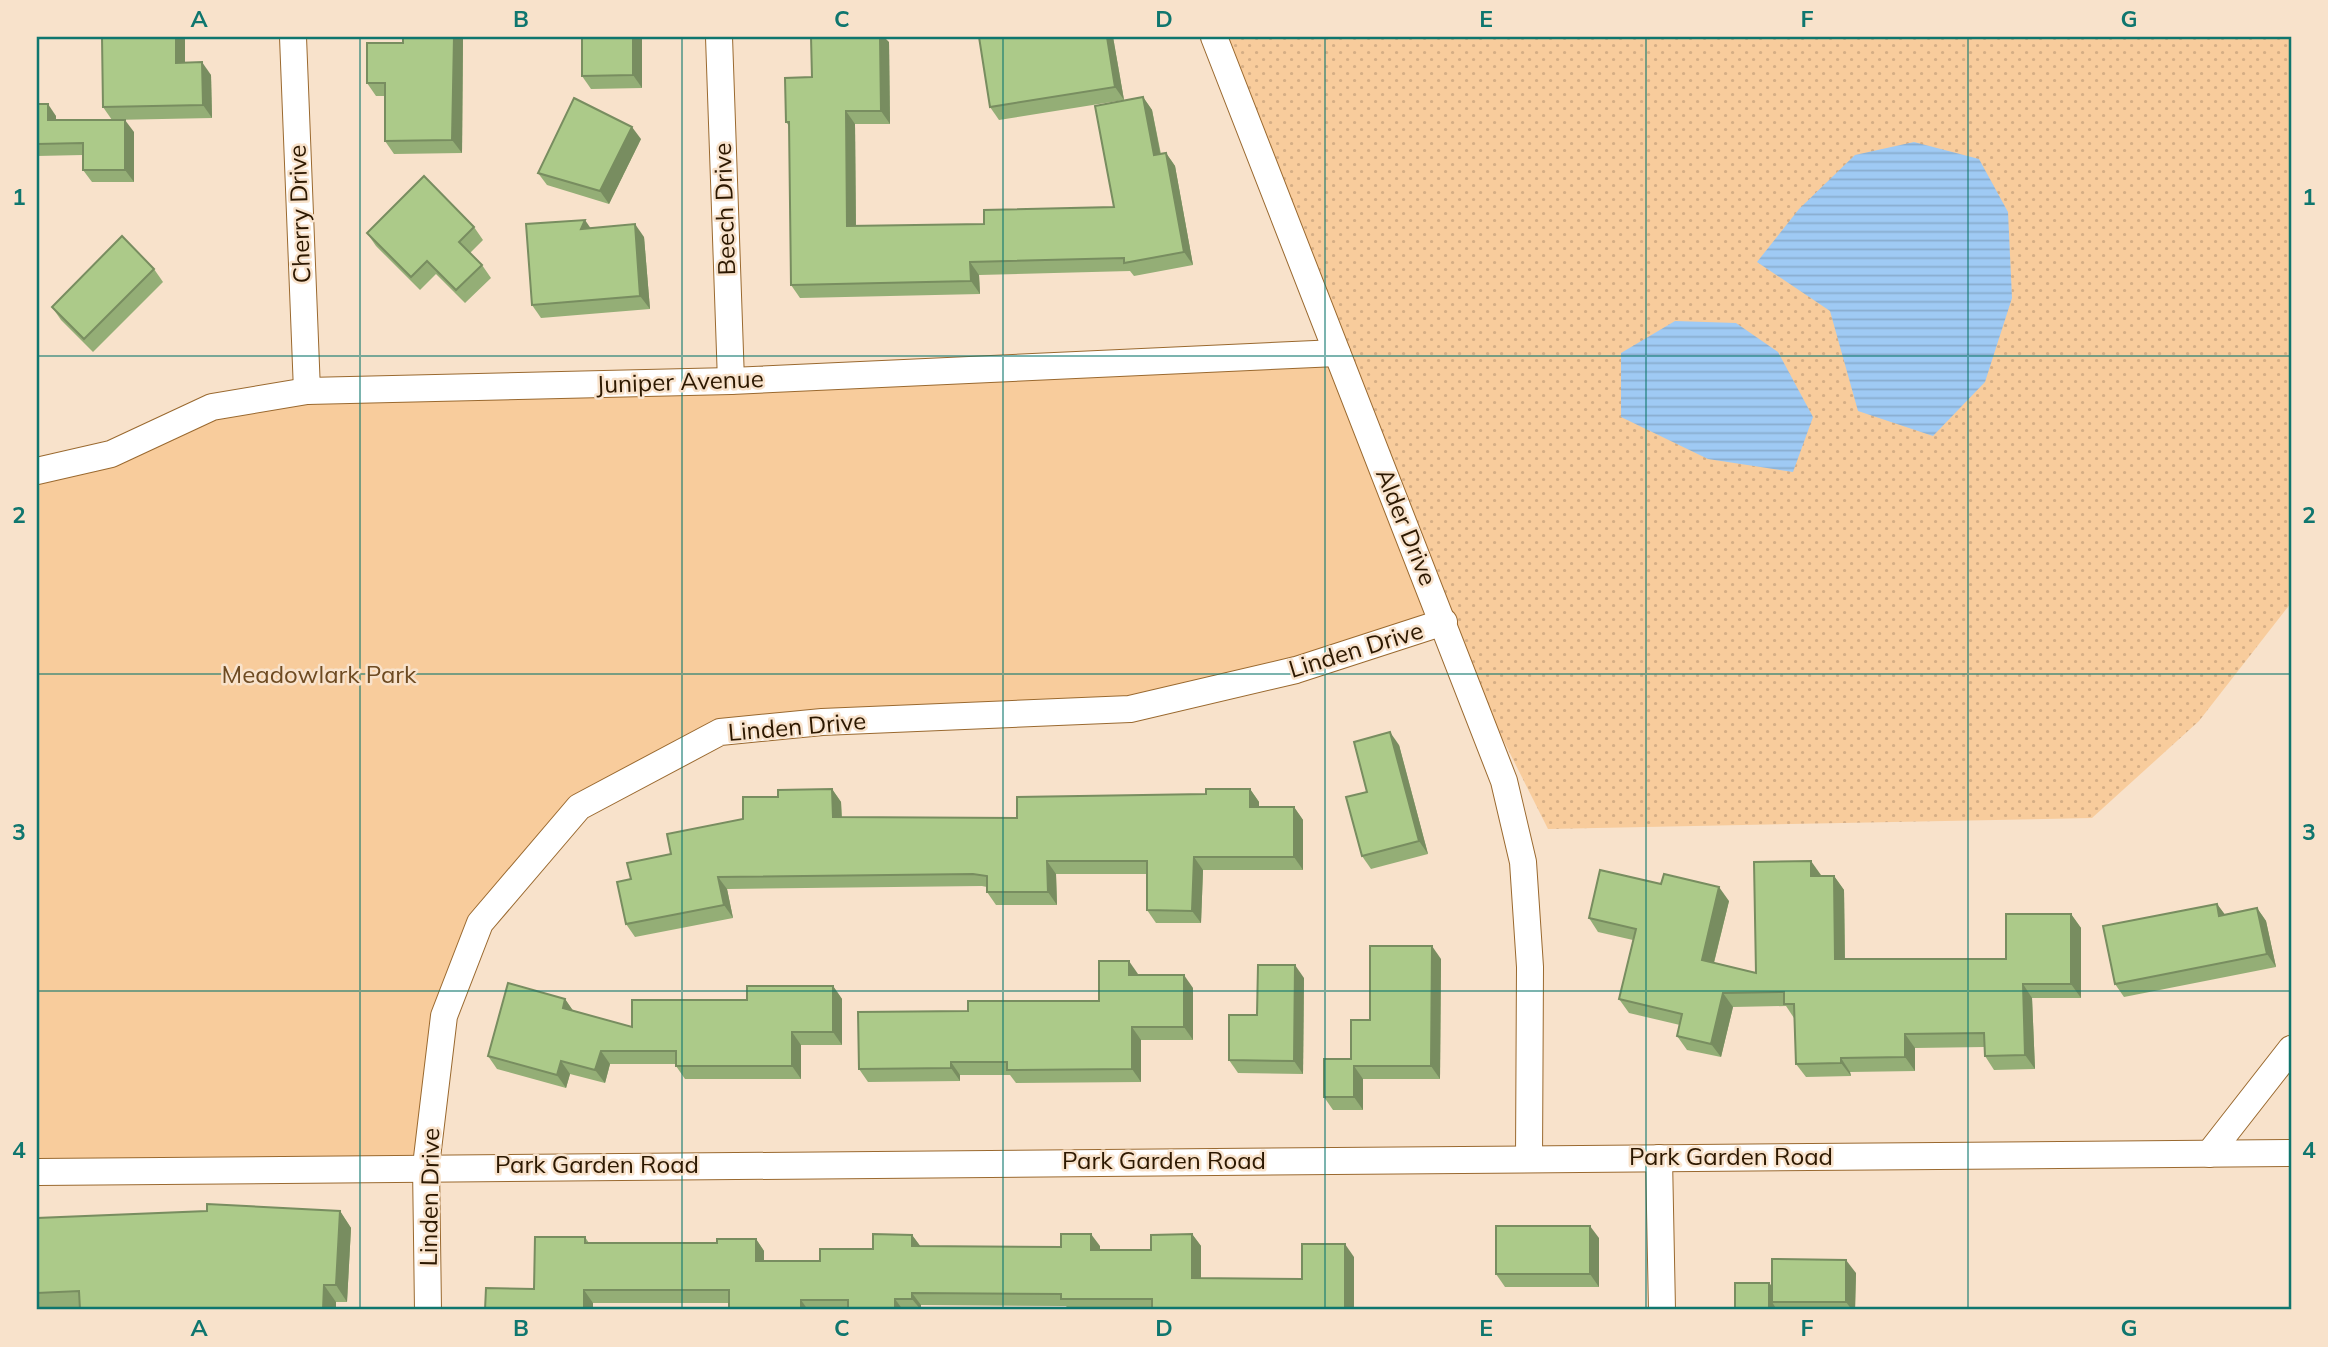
<svg xmlns="http://www.w3.org/2000/svg" width="2328" height="1347" font-family="Mulish,sans-serif">
	<style>
		.grass { fill: url(#grass-dots) }
		.green { fill: #f8cc9c }
		.water { fill: url(#water-rules) }
		.lines { fill: none; stroke-linecap: round; stroke-linejoin: round }
		.minor-casing { stroke: #9a692f; stroke-width: 28 }
		.minor { stroke: #fff; stroke-width: 26 }
		.wall { fill: #94ae76 }
		.shaded-wall { fill: #788d60 }
		.building { fill: #acca89; stroke: #788d60; stroke-width: 2 }
		.grid { fill: none; stroke: #0f766e; stroke-width: 2; stroke-opacity: 0.55 }
		.labels { text-anchor: middle; stroke-width: 5; stroke-linejoin: round; paint-order: stroke }
		.street-label { font-size: 24px; fill: #2c1801; stroke: #f8e2cb }
		.park-label { font-size: 24px; fill: #6d4a21; stroke: #f8e2cb }
		.neatline { fill: none; stroke: #0f766e; stroke-width: 2.5 }
		.grid-label { font-size: 23px; text-anchor: middle; font-weight: bold; fill: #0f766e }
	</style>
	<defs>
		<pattern id="grass-dots" width="8" height="8" patternUnits="userSpaceOnUse" patternTransform="scale(1.75)"><rect width="8" height="8" fill="#f8cc9c"/><path d="M2 2h.1M6 6h.1" fill="none" stroke="#d5ae85" stroke-width="1.8" stroke-linecap="round"/></pattern>
		<pattern id="water-rules" width="6" height="5" patternUnits="userSpaceOnUse" patternTransform="scale(1.75)"><rect width="6" height="5" fill="#9fcaf4"/><path d="M0 2.5h6" fill="none" stroke="#89adcf"/></pattern>
	</defs>
	<rect width="100%" height="100%" fill="#f8e2cb"/>
	<path class="grass" d="M1214 37H2291V603L2199 721 2092 818 1548 829 1444 622Z"/>
	<path class="green" d="M1337 353 1444 622 1130 709 720 732 579 807 480 923 444 1016 426 1166 37 1172V471L212 407Z"/>
	<g class="water">
		<path d="M1914 142 1979 159 2008 212 2012 298 1985 382 1933 436 1858 411 1830 311 1757 262 1799 209 1855 155Z"/>
		<path d="M1675 321 1736 323 1778 352 1813 417 1793 472 1708 459 1621 417V353Z"/>
	</g>
	<g class="lines">
		<g class="minor-casing">
			<g id="minor">
				<path d="M293 37 307 391"/>
				<path d="M719 37 731 381"/>
				<path d="M1214 37 1504 781 1523 862 1530 967 1529 1159"/>
				<path d="M37 471 111 454 212 407 307 391 731 381 1337 353"/>
				<path d="M2209 1154 2291 1049"/>
				<path d="M1659 1158 1662 1310"/>
				<path d="M37 1172 2291 1153"/>
				<path d="M428 1310 426 1166 444 1016 480 923 579 807 720 732 822 722 1130 709 1296 670 1444 622"/>
			</g>
		</g>
		<use href="#minor" class="minor"/>
	</g>
	<g class="wall">
		<path d="M403 37H463L462 153 394 154 385 141V96H376L367 83 403 43Z"/>
		<path d="M582 37H642V88L591 89 582 76Z"/>
		<path d="M1113 37 1124 100 999 120 990 107Z"/>
		<path d="M889 42 890 124H855L856 226 984 224 1114 207 1143 97 1152 110 1161 154 1166 153 1175 166 1193 265 1134 276 1130 271 979 275 980 294 800 298 791 285 789 126 786 122 812 77Z"/>
		<path d="M185 62 211 75 212 118 112 120 103 107Z"/>
		<path d="M37 104 56 116V120L134 132V182H92L83 170V155L37 156Z"/>
		<path d="M641 139 609 204 547 185 538 173Z"/>
		<path d="M474 227 483 240 470 253 482 265 491 278 465 303 436 274 420 290 376 246 367 233Z"/>
		<path d="M591 228 644 237 650 309 541 318 532 305Z"/>
		<path d="M154 269 163 282 93 352 61 320 52 307Z"/>
		<path d="M1399 745 1428 854 1371 869 1362 856Z"/>
		<path d="M832 789 841 802 842 817 1017 818 1250 789 1259 802V807H1294L1303 820V870H1203L1201 923H1156L1147 910V874H1056L1057 905H996L987 892V887L982 886 727 889 733 918 635 937 626 924 631 879 671 854 743 819 778 797Z"/>
		<path d="M1821 875 1834 876 1844 890 1845 959H2006L2071 914 2081 928V998H2032L2035 1069 1994 1070 1985 1056 1984 1047 1915 1048V1071L1850 1072 1851 1076 1806 1077 1796 1064 1794 1018 1786 1006 1733 1007 1721 1057 1687 1050 1677 1036 1680 1025 1629 1013 1619 999 1633 940 1598 932 1589 918 1729 901 1714 963 1756 973Z"/>
		<path d="M2217 904 2225 915 2257 908 2266 921 2276 967 2124 997 2115 984Z"/>
		<path d="M1441 959 1440 1079H1363V1110H1333L1324 1097 1351 1059 1370 1020Z"/>
		<path d="M1138 974 1193 988V1040H1141V1082L1016 1083 1010 1075H960V1081L868 1082 859 1069 968 1011 1099 1001Z"/>
		<path d="M1304 978 1303 1074 1238 1073 1229 1060 1257 1015Z"/>
		<path d="M833 986 842 999V1045H801V1079H685L676 1066V1064H610L605 1083 570 1074 566 1088 497 1069 488 1056 565 999 573 1011 632 1027 747 1000Z"/>
		<path d="M340 1211 351 1228 347 1302H336V1310H80V1308L37 1310V1218Z"/>
		<path d="M1192 1234 1201 1246V1278L1302 1279 1354 1257V1310H1069L1066 1306 921 1305V1310H729V1303H593L534 1289 585 1237 589 1243H717L756 1239 764 1251V1261H820L873 1249 912 1235 920 1246H1100V1250H1151Z"/>
		<path d="M1599 1238V1287H1505L1496 1274Z"/>
		<path d="M1856 1273 1855 1310H1735L1769 1283 1772 1286Z"/>
	</g>
	<g class="shaded-wall">
		<path d="M176 37H185V76L176 63Z"/>
		<path d="M454 37H463L462 153 452 140Z"/>
		<path d="M633 37H642V88L633 75Z"/>
		<path d="M880 37H884L889 42 890 124 881 111Z"/>
		<path d="M1107 37H1113L1124 100 1115 87Z"/>
		<path d="M202 62 211 75 212 118 203 105Z"/>
		<path d="M1143 97 1152 110 1163 168 1154 155Z"/>
		<path d="M48 104 56 116V132L48 120Z"/>
		<path d="M846 111 855 124 856 239 847 226Z"/>
		<path d="M125 120 134 132V182L125 170Z"/>
		<path d="M632 127 641 139 609 204 600 191Z"/>
		<path d="M1166 153 1175 166 1193 265 1184 252Z"/>
		<path d="M585 220 594 233 581 229Z"/>
		<path d="M635 224 644 237 650 309 640 296Z"/>
		<path d="M970 262 979 275 980 294 971 281Z"/>
		<path d="M1390 732 1399 745 1428 854 1419 841Z"/>
		<path d="M832 789 841 802 842 830 833 817Z"/>
		<path d="M1250 789 1259 802V820L1250 807Z"/>
		<path d="M1294 807 1303 820V870L1294 857Z"/>
		<path d="M1194 857 1203 870 1201 923 1192 911Z"/>
		<path d="M1047 861 1056 874 1057 905 1048 892Z"/>
		<path d="M1811 861 1821 875V890L1811 876Z"/>
		<path d="M1834 876 1844 890 1845 973 1835 959Z"/>
		<path d="M718 877 727 889 733 918 724 905Z"/>
		<path d="M1719 887 1729 901 1711 974 1702 960Z"/>
		<path d="M2217 904 2226 916H2219Z"/>
		<path d="M2257 908 2266 921 2276 967 2267 954Z"/>
		<path d="M2071 914 2081 928V998L2071 984Z"/>
		<path d="M1432 946 1441 959 1440 1079 1431 1066Z"/>
		<path d="M1129 961 1138 974V988L1129 975Z"/>
		<path d="M1295 965 1304 978 1303 1074 1294 1061Z"/>
		<path d="M1184 975 1193 988V1040L1184 1027Z"/>
		<path d="M2023 984 2032 998 2035 1069 2025 1055Z"/>
		<path d="M833 986 842 999V1045L833 1032Z"/>
		<path d="M1723 993 1733 1007 1721 1057 1711 1044Z"/>
		<path d="M565 999 574 1012 563 1008Z"/>
		<path d="M1132 1027 1141 1040V1082L1132 1069Z"/>
		<path d="M792 1032 801 1045V1079L792 1066Z"/>
		<path d="M1905 1034 1915 1048V1071L1905 1057Z"/>
		<path d="M601 1051 610 1064 605 1083 595 1070Z"/>
		<path d="M1841 1058 1850 1072 1851 1076 1841 1063Z"/>
		<path d="M561 1061 570 1074 566 1088 557 1075Z"/>
		<path d="M951 1062 960 1075V1081L951 1068Z"/>
		<path d="M1354 1066 1363 1079V1110L1354 1097Z"/>
		<path d="M340 1211 351 1228 347 1302 336 1285Z"/>
		<path d="M1590 1226 1599 1238V1287L1590 1274Z"/>
		<path d="M1091 1234 1100 1246V1263L1091 1250Z"/>
		<path d="M1192 1234 1201 1246V1290L1192 1278Z"/>
		<path d="M912 1235 921 1247 912 1246Z"/>
		<path d="M756 1239 764 1251V1274L756 1261Z"/>
		<path d="M1345 1244 1354 1257V1310H1345Z"/>
		<path d="M1846 1260 1856 1273 1855 1310H1852L1846 1302Z"/>
		<path d="M1769 1283 1779 1296 1772 1302 1777 1310H1769Z"/>
		<path d="M324 1285 336 1302V1310H323Z"/>
		<path d="M584 1290 593 1303V1310H584Z"/>
		<path d="M912 1293 921 1305V1310L912 1299Z"/>
		<path d="M895 1299 903 1310H895Z"/>
		<path d="M801 1300 808 1310H801Z"/>
	</g>
	<g class="building">
		<path d="M102 37H176V63L202 62 203 105 103 107Z"/>
		<path d="M403 37H454L452 140 385 141V83H367V43H403Z"/>
		<path d="M582 37H633V75L582 76Z"/>
		<path d="M811 37H880L881 111H846L847 226 984 224V210L1114 207 1095 106 1143 97 1154 155 1166 153 1184 252 1124 263V258L970 262 971 281 791 285 789 122H786L785 78 812 77Z"/>
		<path d="M979 37H1107L1115 87 990 107Z"/>
		<path d="M574 98 632 127 600 191 538 173Z"/>
		<path d="M37 104H48V120H125V170H83V143L37 144Z"/>
		<path d="M424 176 474 227 459 242 482 265 456 290 427 261 411 277 367 233Z"/>
		<path d="M585 220 581 229 635 224 640 296 532 305 526 224Z"/>
		<path d="M122 236 154 269 84 339 52 307Z"/>
		<path d="M1390 732 1419 841 1362 856 1346 797 1367 792 1354 742Z"/>
		<path d="M832 789 833 817 1017 818V797L1206 794V789H1250V807H1294V857H1194L1192 911 1147 910V861H1047L1048 892H987V876L973 874 718 877 724 905 626 924 617 882 631 879 627 863 671 854 667 834 743 819V797H778V790Z"/>
		<path d="M1811 861V876H1834L1835 959H2006V914H2071V984H2023L2025 1055 1985 1056 1984 1033 1905 1034V1057L1841 1058V1063L1796 1064 1794 1004H1784V992L1723 993 1711 1044 1677 1036 1682 1014 1619 999 1636 929 1589 918 1600 870 1661 884 1664 874 1719 887 1702 960 1756 973 1754 862Z"/>
		<path d="M2217 904 2219 916 2257 908 2267 954 2115 984 2103 926Z"/>
		<path d="M1370 946H1432L1431 1066H1354V1097H1324V1059H1351V1020H1370Z"/>
		<path d="M1099 961H1129V975H1184V1027H1132V1069L1007 1070V1062H951V1068L859 1069 858 1012 968 1011V1001H1099Z"/>
		<path d="M1258 965H1295L1294 1061 1229 1060V1015H1257Z"/>
		<path d="M508 983 565 999 563 1008 632 1027V1000H747V986H833V1032H792V1066H676V1051H601L595 1070 561 1061 557 1075 488 1056Z"/>
		<path d="M207 1204 340 1211 336 1285H324L323 1310H80L79 1291 37 1293V1218L207 1211Z"/>
		<rect x="1496" y="1226" width="94" height="48"/>
		<path d="M873 1234 912 1235V1246L1061 1247V1234H1091V1250H1151V1235L1192 1234V1278L1302 1279V1244H1345V1310H1152V1299H1061V1294L912 1293V1299H895V1310H848V1300H801V1310H729V1290H584V1310H485L486 1288 534 1289 535 1237H585V1243H717V1239H756V1261H820V1249H873Z"/>
		<path d="M1772 1259 1846 1260V1302H1772Z"/>
		<rect x="1735" y="1283" width="34" height="27"/>
	</g>
	<path class="grid" d="M360 37V1310M682 37V1310M1003 37V1310M1325 37V1310M1646 37V1310M1968 37V1310M37 356H2291M37 674H2291M37 991H2291"/>
	<g class="labels">
		<g class="street-label">
			<text transform="translate(725 209) rotate(-92)" y="8">Beech Drive</text>
			<text transform="translate(300 214) rotate(-92)" y="8">Cherry Drive</text>
			<text transform="translate(680 382) rotate(-2)" y="8">Juniper Avenue</text>
			<text transform="translate(1406 527) rotate(68)" y="8">Alder Drive</text>
			<text transform="translate(1356 650) rotate(-17)" y="8">Linden Drive</text>
			<text transform="translate(797 727) rotate(-5)" y="8">Linden Drive</text>
			<text x="1731" y="1165">Park Garden Road</text>
			<text x="1164" y="1169">Park Garden Road</text>
			<text x="597" y="1173">Park Garden Road</text>
			<text transform="translate(430 1197) rotate(-89)" y="8">Linden Drive</text>
		</g>
		<g class="park-label">
			<text x="319" y="683">Meadowlark Park</text>
		</g>
	</g>
	<rect width="2328" height="1347" fill="none" stroke="#f8e2cb" stroke-width="77"/>
	<rect x="38" y="38" width="2252" height="1270" class="neatline"/>
	<g class="grid-label">
		<text x="199" y="27">A</text>
		<text x="521" y="27">B</text>
		<text x="842" y="27">C</text>
		<text x="1164" y="27">D</text>
		<text x="1486" y="27">E</text>
		<text x="1807" y="27">F</text>
		<text x="2129" y="27">G</text>
		<text x="19" y="205">1</text>
		<text x="2309" y="205">1</text>
		<text x="19" y="523">2</text>
		<text x="2309" y="523">2</text>
		<text x="19" y="840">3</text>
		<text x="2309" y="840">3</text>
		<text x="19" y="1158">4</text>
		<text x="2309" y="1158">4</text>
		<text x="199" y="1336">A</text>
		<text x="521" y="1336">B</text>
		<text x="842" y="1336">C</text>
		<text x="1164" y="1336">D</text>
		<text x="1486" y="1336">E</text>
		<text x="1807" y="1336">F</text>
		<text x="2129" y="1336">G</text>
	</g>
</svg>
